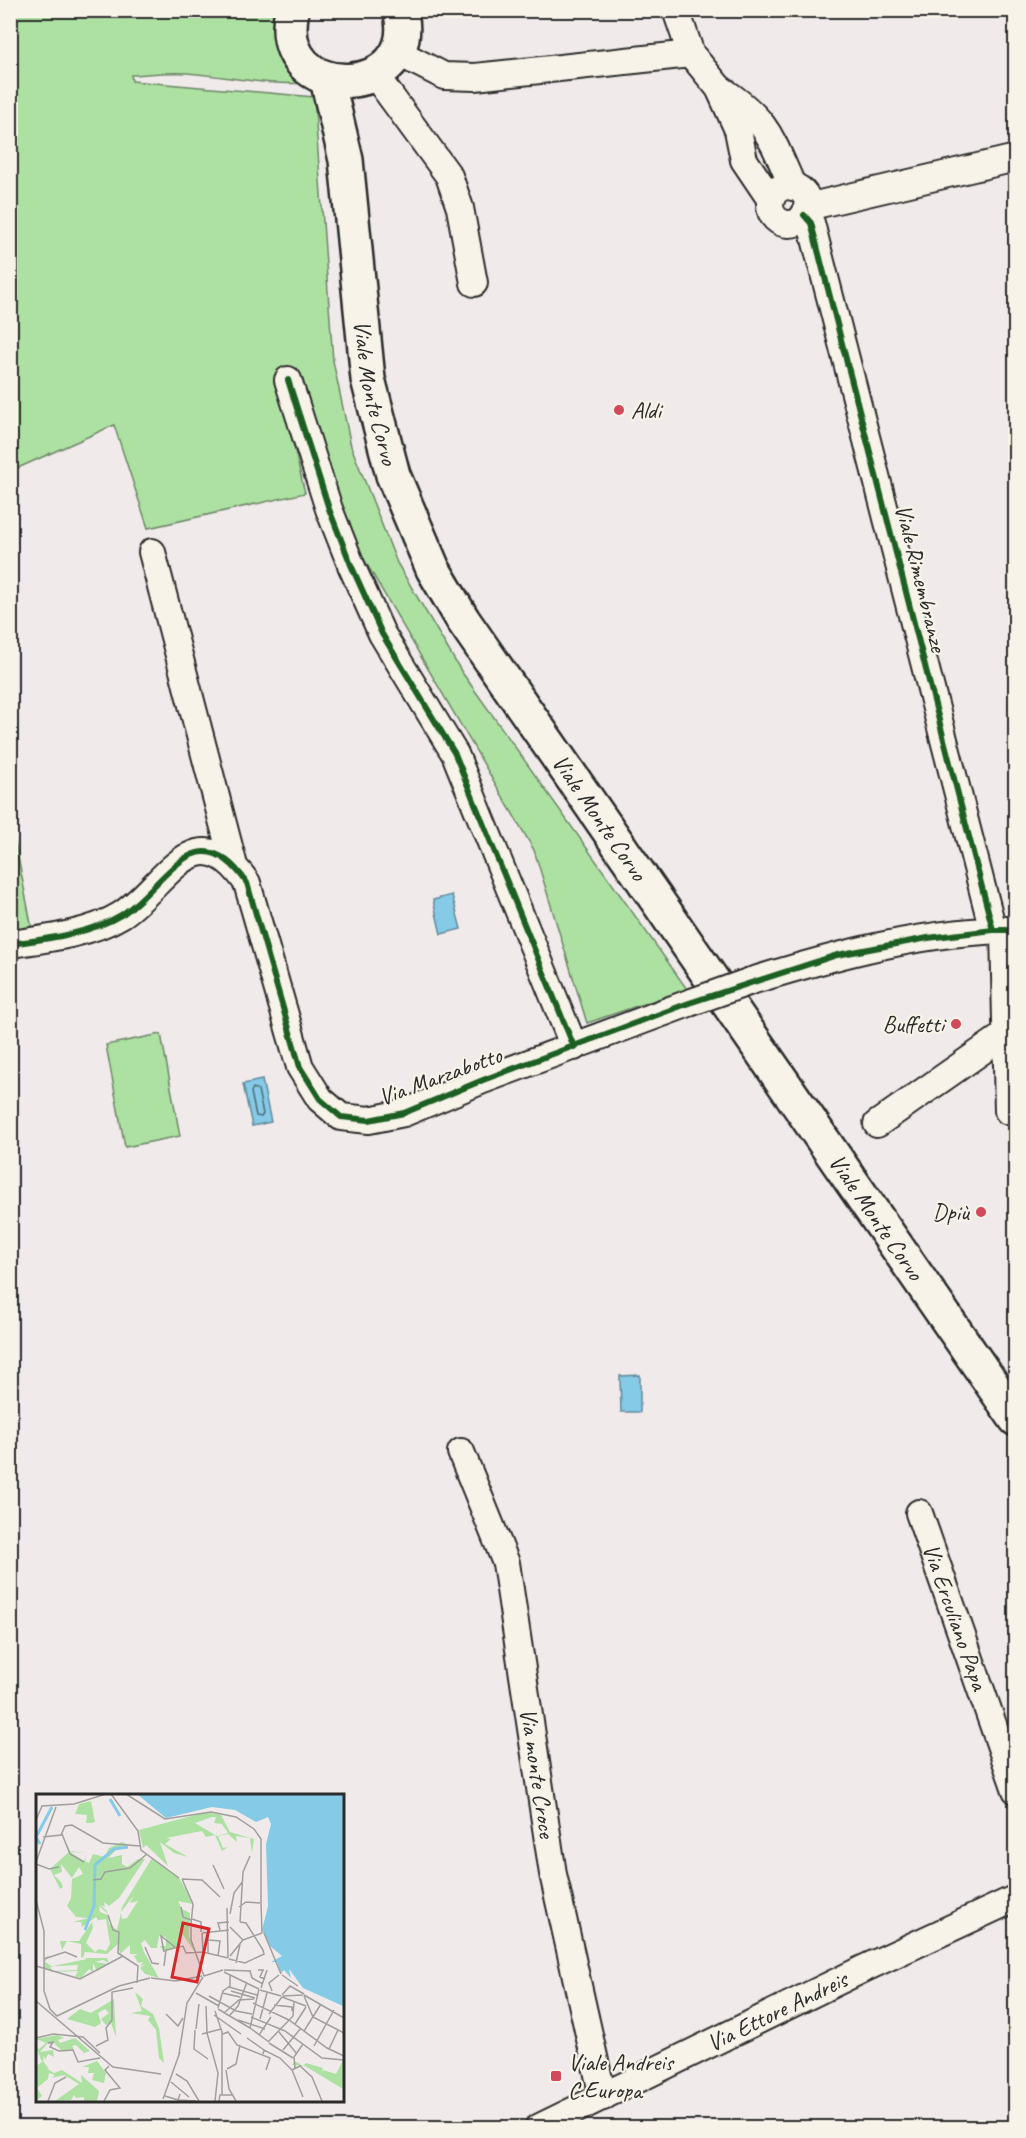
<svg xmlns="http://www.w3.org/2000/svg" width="1026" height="2138" font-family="Caveat,sans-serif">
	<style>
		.green { fill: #ade1a2; stroke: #6c8666; stroke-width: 1.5 }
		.water { fill: #85cae6; stroke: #618a9b; stroke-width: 1.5 }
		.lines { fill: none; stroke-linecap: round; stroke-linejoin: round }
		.shore { stroke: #4f6b76; stroke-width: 1.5 }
		.minor-casing { stroke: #2b2b2b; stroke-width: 30 }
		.major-casing { stroke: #2b2b2b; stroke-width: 38 }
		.minor { stroke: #f7f3e8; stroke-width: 26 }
		.major { stroke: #f7f3e8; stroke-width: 33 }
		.minor-bridge-casing { stroke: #2b2b2b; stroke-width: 30; stroke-linecap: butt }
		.minor-bridge { stroke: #f7f3e8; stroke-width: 26 }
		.cycleway-casing { stroke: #f7f3e8; stroke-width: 10 }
		.cycleway { stroke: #1b5e20; stroke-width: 6 }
		.poi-dot { fill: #d1495b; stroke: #f7f3e8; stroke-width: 2 }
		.labels { text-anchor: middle; stroke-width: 4.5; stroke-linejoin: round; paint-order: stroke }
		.street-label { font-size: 24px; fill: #2b2b2b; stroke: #f7f3e8 }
		.poi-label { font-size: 24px; fill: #2b2b2b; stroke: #f7f3e8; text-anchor: start }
		.inset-river { fill: none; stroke: #85cae6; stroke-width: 3 }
		.inset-road { fill: none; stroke: #a19e9e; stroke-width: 1.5 }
		.view { fill: #d62828; fill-opacity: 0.15; stroke: #d62828; stroke-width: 3 }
		.inset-edge { fill: none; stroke: #2b2b2b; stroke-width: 3 }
	</style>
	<rect width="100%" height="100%" fill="#f0eaeb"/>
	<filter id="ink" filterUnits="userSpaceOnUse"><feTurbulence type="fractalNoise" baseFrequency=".0167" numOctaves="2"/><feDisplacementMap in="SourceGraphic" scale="12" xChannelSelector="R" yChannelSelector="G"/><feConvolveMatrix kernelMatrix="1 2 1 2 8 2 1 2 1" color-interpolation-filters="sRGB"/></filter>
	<g filter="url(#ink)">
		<g class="green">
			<path d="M10 11H277C271 50 278 57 307 83 265 86 227 76 187 73 168 72 149 74 131 75L132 81 314 97 333 361 351 446 397 563 461 671 687 989 587 1023 534 850 341 520 300 375 277 377 305 493 148 528 114 425 11 471Z"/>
			<path d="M11 821 32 929H11Z"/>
			<path d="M161 1034 180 1136 125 1147 106 1045Z"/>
		</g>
		<g class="water">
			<path d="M452 895 461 929 441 934 433 900Z"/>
			<path d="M262 1080 271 1122 252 1126 243 1084Z"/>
			<path d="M640 1375V1412H621L620 1376Z"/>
		</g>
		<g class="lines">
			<path class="shore" d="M253 1088 258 1090 263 1114 261 1117 256 1116 251 1092Z"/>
			<g class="minor-casing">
				<g id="minor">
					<path d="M676 10 691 54 719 88 738 130 744 160 771 200"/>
					<path d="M397 52 444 76 475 77 691 54"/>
					<path d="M375 75 449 176 460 208 474 283"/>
					<path d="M719 88C768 120 770 136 793 187"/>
					<circle cx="789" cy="205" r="19"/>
					<path d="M807 207 1016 158"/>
					<path d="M804 215 811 223 993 930"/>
					<path d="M288 380 329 509 351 565 382 634 455 754 574 1047"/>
					<path d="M152 552 233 862"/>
					<path d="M1004 930 1008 1111"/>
					<path d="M10 944C46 939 90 934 121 915 165 887 196 809 247 883L300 1067 320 1099 341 1117 369 1120 404 1113 483 1080 689 1003"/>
					<path d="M751 981C836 955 926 930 1016 930"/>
					<path d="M877 1124 1006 1034"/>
					<path id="s1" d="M461 1452 506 1563 553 1874 603 2097"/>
					<path id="s2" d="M919 1513 1016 1790"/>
					<path id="s3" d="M538 2128 863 1969 1016 1898"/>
				</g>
			</g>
			<g class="major-casing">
				<g id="major">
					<path d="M292 10C271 108 425 100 400 10"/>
					<path id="s4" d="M327 79 346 160 368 379 393 475 433 569 463 620 1016 1419"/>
				</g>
			</g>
			<use href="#minor" class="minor"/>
			<use href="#major" class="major"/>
			<g class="minor-bridge-casing">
				<path id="minor-bridge" d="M689 1003 751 981"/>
			</g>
			<use href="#minor-bridge" class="minor-bridge"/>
			<g class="cycleway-casing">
				<g id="cycleway">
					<path d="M804 215 811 223 993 930"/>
					<path d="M288 380 329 509 351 565 382 634 455 754 574 1047"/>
					<path d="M10 944C46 939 90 934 121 915 165 887 196 809 247 883L300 1067 320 1099 341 1117 369 1120 404 1113 483 1080 689 1003 837 955 928 938 993 930H1016"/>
				</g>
			</g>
			<use href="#cycleway" class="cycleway"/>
		</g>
	</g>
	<g class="poi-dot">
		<circle cx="619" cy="410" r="6"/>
		<circle cx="956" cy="1024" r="6"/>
		<circle cx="981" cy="1212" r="6"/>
		<rect x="550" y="2070" width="12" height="12" rx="3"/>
	</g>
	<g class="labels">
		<g class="street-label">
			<text dy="8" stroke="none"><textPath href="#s4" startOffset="318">Viale Monte Corvo</textPath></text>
			<text transform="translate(921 578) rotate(76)" y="8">Viale Rimembranze</text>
			<text dy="8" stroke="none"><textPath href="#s4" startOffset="804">Viale Monte Corvo</textPath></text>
			<text transform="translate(440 1076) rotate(-20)" y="8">Via Marzabotto</text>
			<text dy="8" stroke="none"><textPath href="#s4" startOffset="1290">Viale Monte Corvo</textPath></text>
			<text dy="8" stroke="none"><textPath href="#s2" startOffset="110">Via Erculiano Papa</textPath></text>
			<text dy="8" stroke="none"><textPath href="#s1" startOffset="332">Via monte Croce</textPath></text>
			<text dy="8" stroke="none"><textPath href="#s3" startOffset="266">Via Ettore Andreis</textPath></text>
		</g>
		<g class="poi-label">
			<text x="631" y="418">Aldi</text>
			<text x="944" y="1032" text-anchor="end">Buffetti</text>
			<text x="969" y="1220" text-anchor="end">Dpiù</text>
			<text x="568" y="2070">Viale Andreis<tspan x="568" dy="28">C.Europa</tspan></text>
		</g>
	</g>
	<g transform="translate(36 1794)">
		<rect width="308" height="308" fill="#f0eaeb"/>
		<path d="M55 7 59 28 55 29H50L51 21 39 20 43 10ZM170 18 185 21 194 38 218 45 216 59 214 44 200 42 201 48 192 40 182 42 187 54 192 53 186 57 179 41 170 43 166 37 130 44 135 45 129 50 152 63 138 59 124 48 132 72 110 51 107 54 103 36ZM176 23H180L178 29 186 30 192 39 181 42 159 29ZM86 48 93 51 83 53 72 64 86 61V70L91 73 102 65H109L83 104 73 112 68 108 69 113 64 111 70 116 79 109 70 116 72 120 63 112 64 118 72 121 73 130 81 136 85 119 86 125 91 124 102 107 94 109 98 101 85 118 86 113 116 64 143 84 154 103 156 110 142 107 146 115 154 119 153 142 159 158 147 141 143 142V153L128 158 124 152H130V143L123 142 121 154H115L109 146 105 149 108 158 123 184 109 180 104 174 109 170 104 172 107 168 102 169 98 162 102 160H94V151L84 160 82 150 71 160 49 158 47 164H71L73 169 67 166 59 168 73 170 61 177 57 169V178L53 175 45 184 39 183 42 177 16 178 7 173 9 166 10 163 13 161 9 168 17 173H14L17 177 41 176 42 171 26 172H17L51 165 45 163V150L31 147 26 156 24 147H43L56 128 57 134 50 149 59 158 63 155 70 157 74 150 70 125 57 127 62 126 60 123 46 133 45 128H37L52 124 40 123 31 112 35 104 27 93 35 104 36 85 47 80 43 73 36 84 25 70 26 78 18 81 25 88 27 93 24 95 14 75 33 58 31 49 34 57 50 59 34 58 48 67 50 60 49 67 53 69 57 60 69 63 73 54ZM99 198 107 205 105 212 117 220 123 234 128 269 123 264 120 236 112 226 114 222 95 219 106 217ZM78 205 80 243 75 229 70 231 65 225 73 219 69 215 62 219 65 229 59 233 31 225 44 215 55 219ZM21 241 28 244 22 246 24 249 39 244 54 257 48 259 40 251 36 252 38 255 26 257 18 249 11 250 4 258 17 256 18 263 12 260 9 266 8 261 7 267 13 275 10 274 18 279 26 276 46 289 45 281 63 297 61 307H48V303L40 304 38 301 35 306 19 307 43 290 28 281 16 284 19 281 13 279 12 285 1 294 6 302 0 307V272L6 268 0 253 3 255 10 249 0 245ZM307 266V295L269 272 256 271 259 267 267 272 270 269 287 274 285 279 287 276 300 280ZM61 267 70 279 68 289 56 286 58 279H52L53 273H46Z" fill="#ade1a2" fill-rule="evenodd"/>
		<path d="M101 0H307V212L267 194 253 175 255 184 248 176 245 179 241 168H235L246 162 234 152 226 136 232 112 230 50 235 30 232 23 220 28 199 16 176 13 130 24Z" fill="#85cae6"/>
		<path class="inset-river" d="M74 5 84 22M4 50 0 43 16 13M49 136 58 112 59 71 78 55 92 53M259 172 281 170 308 144M273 172 294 151 308 105M244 174 273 171 285 162 298 116 302 83 296 39 287 22 266 0M272 175 308 161"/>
		<path class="inset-road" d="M75 0 102 37 105 56 143 84M90 0 129 25 175 18 200 23 218 35 225 45V109M0 26 6 12 38 10 70 0M26 40 34 60 48 68M7 43 25 41 29 32 36 31 67 49 104 52M0 68 20 13M0 70 13 75 23 73M177 71 188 95M146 85 166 86 184 103M146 85 157 110 155 130M57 86 65 85 69 78 94 74 111 60M0 106 8 137V197L14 215 21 222 83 192 114 184M225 109 226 139M145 113 147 123 155 126M203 113 210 108 224 109M191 114 192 164M194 120 198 99 207 87M72 121 77 136 83 138 82 159 102 172 101 189M156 125 165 128V138M204 128 207 78 214 62M204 128 210 129 227 156M155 133V146L168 182M194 133 207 146M184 136 182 129 193 128M166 139 193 136M166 139 167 158M228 139 245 180M172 146 184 147 182 162M109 153 116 169 123 170M128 158 125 142 139 153M172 159V139M194 162 207 146 226 139M8 165 29 158 41 163M193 165 209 169 228 160 227 156M200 169 204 150M0 172 44 185 87 162M128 172 130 156 147 152 150 159 167 158 192 164M188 176 215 177M222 176H227L224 183 229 185M214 177 216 184 227 190M188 178 223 195M246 181 262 192M168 182 187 176M115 184 140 187 166 182M193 193 221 201M225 194 231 176M223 195 214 234 233 248M224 196 245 202M195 197 219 204M236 197 233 189 243 181M160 199 183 212M186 199 204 203M246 201 254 192 268 200M268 201 308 224M173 202 200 217 216 220M247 202 267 201M268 202 277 223 308 239M246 203 270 212M0 207 77 273 125 280M217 209 253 226 291 254 308 262M238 211 256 213V217M170 212 171 239 182 279 179 307M182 214 187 197 194 192V181M182 215 214 234M179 217 186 238V301M188 219 203 206 218 205M130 220 142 232 147 224M233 220 246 203M178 221 205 240M194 221 202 212 211 188M215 223 249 237 286 264 308 266M224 225 231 199M202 226 229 235M259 230 270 213M160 235 163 210M159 236 158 255 172 265M268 237 285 210M243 238 261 260M166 240 185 235M187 240 192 238 201 251 234 264 230 276M223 241 235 223M0 244 17 240 47 243 64 259M211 244 228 256M233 247 257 222 258 208M12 249 17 248 14 253 23 257 37 256 42 268 64 264M233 249 257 264M60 252 72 246 70 234 76 226V198L97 194M278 252 298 216M293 255 302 236M247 256 265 234M143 260 151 209 167 183M227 260 228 256 244 264 256 276M259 274 258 263 267 250M191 275 200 270 204 251M190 276 193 295 200 307M256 276 264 272 276 283 286 307M256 276 267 303M140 280 151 287 163 307M135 288 153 303M129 302 142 306 144 300M127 305 144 258M142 306 160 307M12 307 19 289 30 283M68 307 74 296 84 294 69 276 73 272M183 307 184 301H196"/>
		<path class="view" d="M147 129 173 135 161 188 136 183Z"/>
		<rect width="308" height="308" class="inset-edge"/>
	</g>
	<rect width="1026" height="2138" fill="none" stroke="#f7f3e8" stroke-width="36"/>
	<rect x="18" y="18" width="990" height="2102" fill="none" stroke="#2b2b2b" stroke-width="2" filter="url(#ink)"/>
</svg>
